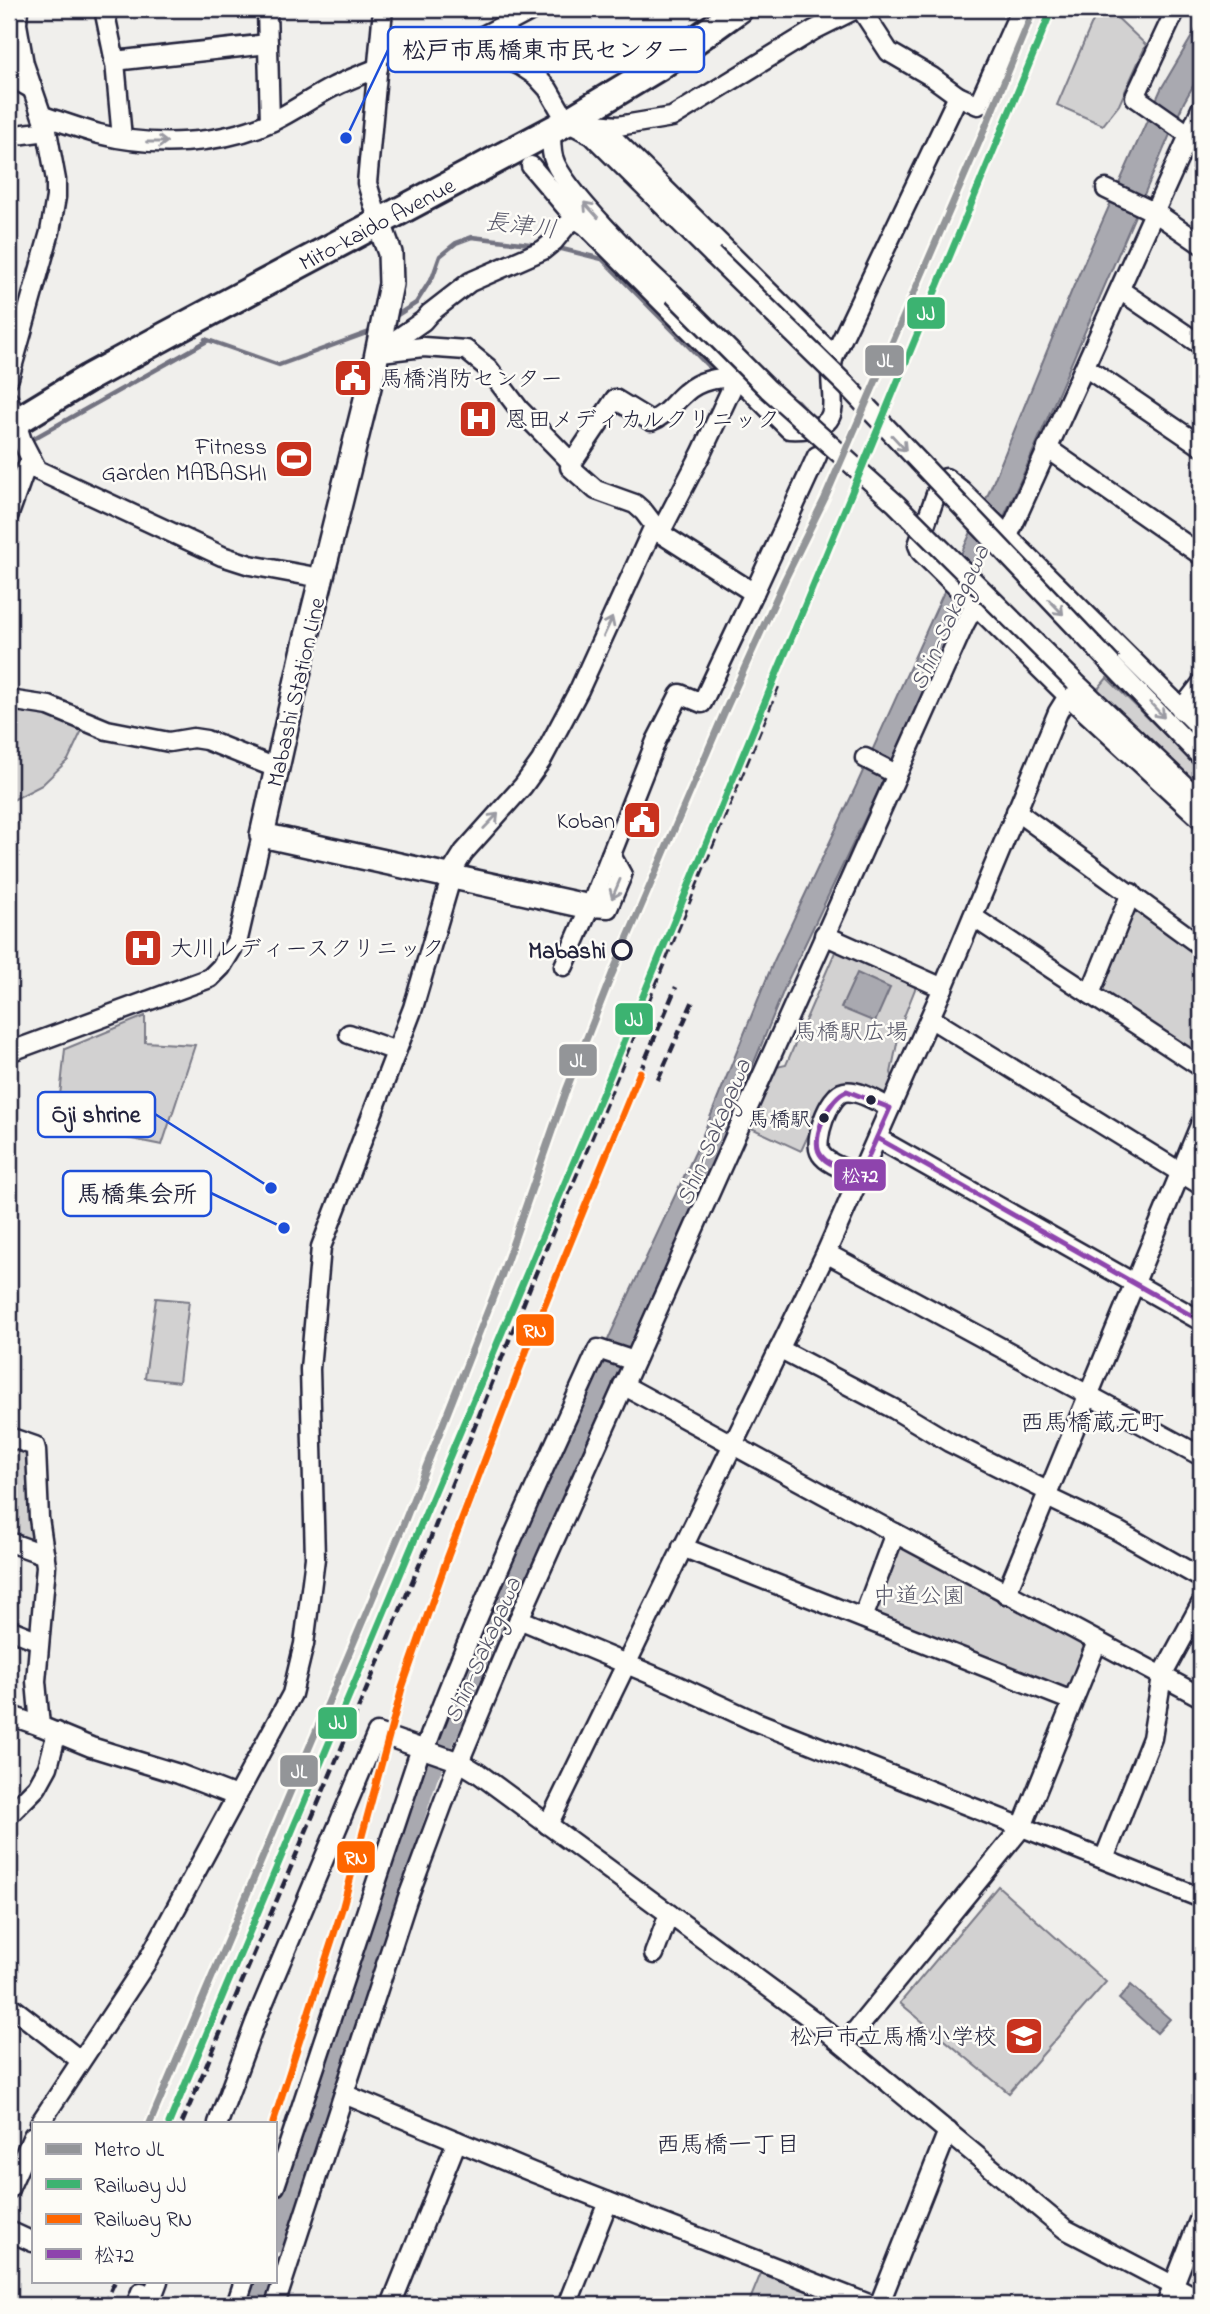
<svg xmlns="http://www.w3.org/2000/svg" width="1210" height="2314" font-family="'Indie Flower','Klee One',sans-serif">
	<style>
		.green { fill: #d2d1d1; stroke: #7a7a86; stroke-width: 2 }
		.water { fill: #a9a9b0; stroke: #737381; stroke-width: 2 }
		.lines { fill: none; stroke-linecap: round; stroke-linejoin: round }
		.stream { stroke: #737381; stroke-width: 4.5 }
		.river { stroke: #a9a9b0; stroke-width: 26 }
		.minor-casing { stroke: #22223b; stroke-width: 23 }
		.major-casing { stroke: #22223b; stroke-width: 28 }
		.highway-casing { stroke: #22223b; stroke-width: 32 }
		.minor { stroke: #fdfcf7; stroke-width: 18 }
		.major { stroke: #fdfcf7; stroke-width: 23 }
		.highway { stroke: #fdfcf7; stroke-width: 26 }
		.rail { stroke: #22223b; stroke-width: 4.5; stroke-dasharray: 10 5; stroke-linecap: butt }
		.minor-bridge-casing { stroke: #22223b; stroke-width: 23; stroke-linecap: butt }
		.minor-bridge { stroke: #fdfcf7; stroke-width: 18 }
		.bus-1-casing { stroke: #fdfcf7; stroke-width: 10 }
		.bus-1 { stroke: #8e44ad; stroke-width: 5 }
		.rail-1-casing { stroke: #fdfcf7; stroke-width: 12 }
		.rail-2-casing { stroke: #fdfcf7; stroke-width: 12 }
		.rail-1 { stroke: #3cb371; stroke-width: 7 }
		.rail-2 { stroke: #f60; stroke-width: 7 }
		.metro-1-casing { stroke: #fdfcf7; stroke-width: 12 }
		.metro-1 { stroke: #939598; stroke-width: 7 }
		.oneway { stroke: #9a9aa2 }
		.stop-dot { fill: #fdfcf7; stroke: #22223b; stroke-width: 3.5 }
		.bus-dot { fill: #22223b; stroke: #fdfcf7; stroke-width: 2.5 }
		.labels { text-anchor: middle; stroke-width: 5; stroke-linejoin: round; paint-order: stroke }
		.bus-label { font-size: 21px; fill: #22223b; stroke: #fdfcf7; text-anchor: end }
		.street-label { font-size: 23px; fill: #22223b; stroke: #fdfcf7 }
		.poi-label { font-size: 23px; fill: #22223b; stroke: #fdfcf7; text-anchor: start }
		.stop-label { font-size: 23px; font-weight: bold; fill: #22223b; stroke: #fdfcf7; text-anchor: end }
		.park-label { font-size: 23px; fill: #575768; stroke: #fdfcf7 }
		.water-label { font-size: 24px; font-style: italic; fill: #58586a; stroke: #fdfcf7 }
		.neighbourhood-label { font-size: 24px; fill: #22223b; stroke: #fdfcf7 }
		.leader { fill: none; stroke: #1d4ed8; stroke-width: 2.5 }
		.callout-dot { fill: #1d4ed8; stroke: #fdfcf7; stroke-width: 2.5 }
		.callout { fill: #fdfcf7; stroke: #1d4ed8; stroke-width: 2.5 }
		.callout-label { font-size: 24px; text-anchor: middle; font-weight: bold; fill: #22223b }
		.line-badge { stroke: #fdfcf7; stroke-width: 2.5 }
		.badge-label { font-size: 19px; text-anchor: middle; font-weight: bold; fill: #fff }
	</style>
	<rect width="100%" height="100%" fill="#f0efec"/>
	<filter id="ink" filterUnits="userSpaceOnUse"><feTurbulence type="fractalNoise" baseFrequency=".0143" numOctaves="2"/><feDisplacementMap in="SourceGraphic" scale="14" xChannelSelector="R" yChannelSelector="G"/><feConvolveMatrix kernelMatrix="1 2 1 2 8 2 1 2 1" color-interpolation-filters="sRGB"/></filter>
	<g filter="url(#ink)">
		<g class="green">
			<path d="M1098 9H1108L1146 45 1119 105 1103 125 1057 105Z"/>
			<path d="M1107 678 1201 770V792L1097 690Z"/>
			<path d="M9 708 39 709 84 726 68 760 42 785 9 802Z"/>
			<path d="M1142 909 1201 954V1059L1102 994 1100 988 1129 915Z"/>
			<path d="M838 945 917 984 901 1024 891 1073 894 1080 888 1095C867 1085 851 1075 830 1088L801 1151 745 1125 772 1068 786 1065Z"/>
			<path d="M145 1016V1042L195 1045 162 1145 57 1124 65 1049Z"/>
			<path d="M156 1298 189 1301 179 1382 145 1378Z"/>
			<path d="M9 1442 32 1451 34 1545 9 1536Z"/>
			<path d="M906 1546 1085 1643C1088 1657 1077 1685 1064 1692L874 1613 896 1549Z"/>
			<path d="M998 1886 1106 1982 1009 2093 900 2003Z"/>
			<path d="M761 2273 826 2299 823 2305H748Z"/>
		</g>
		<g class="water">
			<path d="M1201 21V72L1184 102 1023 475 881 785 787 982 715 1158 548 1528 532 1518 611 1333 700 1142 773 963 858 782 990 490 1072 290 1161 89Z"/>
			<path d="M857 973 890 988 875 1022 841 1008Z"/>
			<path d="M1131 1985 1170 2019 1157 2033 1119 1999Z"/>
		</g>
		<g class="lines">
			<g class="stream">
				<path d="M554 247 602 259 713 371"/>
				<path d="M391 319 416 303 433 276 440 256 456 243 472 237 538 245"/>
				<path d="M205 339 279 365 372 331"/>
				<path d="M786 397 797 401 814 419"/>
				<path d="M29 441 207 341"/>
			</g>
			<g class="river">
				<path d="M275 2240 425 1775 554 1492"/>
				<path d="M254 2305 262 2281"/>
			</g>
			<g class="minor-casing">
				<g id="minor">
					<path d="M104 9 115 62 122 138"/>
					<path d="M267 9 270 122"/>
					<path d="M861 9 889 52 932 77 958 96 978 105 1021 9"/>
					<path d="M1176 9 1135 97 1201 143"/>
					<path d="M476 48 481 37 534 9"/>
					<path d="M380 53 476 48 497 54 521 66 536 76 548 89 567 122 592 135 713 255"/>
					<path d="M114 61 268 44"/>
					<path d="M9 76 32 89"/>
					<path d="M43 116C62 122 81 129 99 134 154 148 221 145 273 121 294 111 313 97 333 87 347 80 363 74 378 68"/>
					<path d="M595 124 618 126 672 117 814 30 856 9"/>
					<path d="M590 128 612 137 834 356"/>
					<path d="M551 130C551 138 551 149 553 157 561 188 646 270 673 294"/>
					<path d="M9 136 47 131"/>
					<path d="M531 166 576 219"/>
					<path d="M1106 189 1156 213 1201 244"/>
					<path d="M379 223 367 183 383 9"/>
					<path d="M1120 290 1201 345"/>
					<path d="M381 352 423 347 466 350 488 368 519 409 572 463 615 399 651 421C667 415 673 403 685 393 700 379 718 378 737 377L701 454 660 533"/>
					<path d="M377 353 423 321 430 313 470 282 543 250 554 241 567 225 576 219 586 226 789 429C857 432 822 394 834 356L958 96"/>
					<path d="M1085 367 1201 446"/>
					<path d="M9 378 50 232 56 197V180L47 131 24 64 17 24 18 9"/>
					<path d="M9 401 22 441 37 470 222 556 250 565 321 578"/>
					<path d="M1047 448 1201 555"/>
					<path d="M570 467 596 490 635 504 644 512 660 533 754 593 817 456"/>
					<path d="M9 514 23 475 31 460"/>
					<path d="M1008 536 1201 109"/>
					<path d="M1112 665 1201 757"/>
					<path d="M1075 682 1201 801"/>
					<path d="M9 700 49 706 107 730 169 742 193 738 206 740 276 768"/>
					<path d="M1181 710 1201 684"/>
					<path d="M1201 728 960 489 946 478 941 480 918 545 921 552 1068 696 1201 819"/>
					<path d="M865 758 896 774"/>
					<path d="M1016 811 1201 946"/>
					<path d="M590 907 608 908 622 875 611 855"/>
					<path d="M973 917 1201 1067"/>
					<path d="M824 935 943 988"/>
					<path d="M564 966 595 895 656 741 680 694 702 703 754 593"/>
					<path d="M1090 994 1131 893"/>
					<path d="M930 1018 1201 1185"/>
					<path d="M349 1034 396 1051"/>
					<path d="M9 1052 210 978 221 967 238 939 262 835"/>
					<path d="M877 1138 1201 1321"/>
					<path d="M860 1175C849 1170 828 1165 821 1154 812 1142 829 1095 844 1092 858 1089 878 1102 890 1108"/>
					<path d="M826 1253 1201 1456"/>
					<path d="M779 1349 894 1409 949 1442 1049 1492"/>
					<path d="M623 1385 895 1533"/>
					<path d="M9 1437 35 1446 36 1450 39 1518 46 1566 36 1681 40 1726 91 1747 179 1774 236 1796"/>
					<path d="M1047 1497 1118 1531 1201 1578"/>
					<path d="M9 1542 45 1555"/>
					<path d="M682 1547 1072 1701"/>
					<path d="M1006 1594 1201 1123"/>
					<path d="M1201 1604 1162 1676 1201 1697"/>
					<path d="M863 1618 895 1533 1162 1676 1152 1738 1104 1859"/>
					<path d="M519 1619 674 1684 754 1721 1022 1827 844 2045"/>
					<path d="M9 1629 39 1641"/>
					<path d="M1097 1642 1022 1827 1201 1898"/>
					<path d="M9 1715 40 1726"/>
					<path d="M425 1749C476 1613 538 1482 598 1349L634 1361"/>
					<path d="M9 1815 37 1787 48 1767 57 1732"/>
					<path d="M548 1825 826 1253 943 988 1058 712 1068 696"/>
					<path d="M654 1954 669 1914"/>
					<path d="M9 2005 80 2060"/>
					<path d="M344 2094 532 2172 871 2305"/>
					<path d="M40 2123 148 1960 292 1694 304 1644 315 1558 310 1369 321 1247 413 1008 454 868 464 852 523 786 541 761 579 690 654 526"/>
					<path d="M218 2123 255 2023 377 1733 460 1762 478 1773 813 2020 1065 2229 1201 2300"/>
					<path d="M275 2186 421 1748"/>
					<path d="M9 2189 33 2136"/>
					<path d="M9 2231 33 2242"/>
					<path d="M136 2305 141 2292 152 2297 158 2281"/>
					<path d="M236 2305 244 2281"/>
					<path d="M275 2305 407 1900 454 1774 519 1619 964 625 975 605"/>
					<path d="M391 2305 457 2141"/>
					<path d="M567 2305 608 2202"/>
					<path d="M879 2305 948 2131"/>
					<path d="M1166 2305 1201 2215"/>
				</g>
			</g>
			<g class="major-casing">
				<path id="major" d="M379 223 390 253 391 284 375 363 305 644 262 835 590 907"/>
			</g>
			<g class="highway-casing">
				<g id="highway">
					<path id="s1" d="M9 426 88 378 167 335 567 122 660 66 739 9"/>
				</g>
			</g>
			<use href="#minor" class="minor"/>
			<use href="#major" class="major"/>
			<use href="#highway" class="highway"/>
			<g class="rail">
				<path d="M640 1072 676 987"/>
				<path d="M658 1080 693 1001"/>
				<path d="M182 2123 427 1547 530 1287 779 684"/>
				<path d="M104 2305 115 2281"/>
			</g>
			<g class="minor-bridge-casing">
				<g id="minor-bridge">
					<path d="M713 255 848 387 1112 665"/>
					<path d="M673 294 768 389 896 504 1075 682"/>
				</g>
			</g>
			<use href="#minor-bridge" class="minor-bridge"/>
			<g class="bus-1-casing">
				<g id="bus-1">
					<path d="M847 1091 890 1108 860 1175C848 1170 827 1166 820 1154 810 1138 830 1096 847 1091Z"/>
					<path d="M877 1138 1201 1321"/>
				</g>
			</g>
			<use href="#bus-1" class="bus-1"/>
			<g class="rail-1-casing">
				<path id="rail-1" d="M169 2123 612 1071 1052 9"/>
			</g>
			<g class="rail-2-casing">
				<path id="rail-2" d="M273 2123 343 1906 402 1688 448 1556 529 1344 640 1072"/>
			</g>
			<use href="#rail-1" class="rail-1"/>
			<use href="#rail-2" class="rail-2"/>
			<g class="metro-1-casing">
				<path id="metro-1" d="M150 2123 398 1538 501 1277 567 1088 612 974 724 713 785 579 825 498 980 140 1034 9"/>
			</g>
			<use href="#metro-1" class="metro-1"/>
		</g>
		<defs><path id="oneway-shaft" d="M-6 0H5M1.5-3L5.5 0L1.5 3" fill="none" stroke-width="1.6" stroke-linecap="round" stroke-linejoin="round" transform="scale(1.75)"/></defs>
		<g class="oneway">
			<use href="#oneway-shaft" transform="translate(157 142)"/>
			<use href="#oneway-shaft" transform="translate(591 210) rotate(-132)"/>
			<use href="#oneway-shaft" transform="translate(899 443) rotate(47)"/>
			<use href="#oneway-shaft" transform="translate(1056 607) rotate(46)"/>
			<use href="#oneway-shaft" transform="translate(608 627) rotate(-65)"/>
			<use href="#oneway-shaft" transform="translate(1157 710) rotate(47)"/>
			<use href="#oneway-shaft" transform="translate(491 821) rotate(-46)"/>
			<use href="#oneway-shaft" transform="translate(616 889) rotate(113)"/>
		</g>
	</g>
	<defs>
		<g id="civic-square" transform="scale(2.0125)"><rect x="-9" y="-9" width="18" height="18" rx="4" fill="#c8321e" stroke="#fdfcf7"/><path d="M-.6-6.5H3V-4.5H.6V-3L4-1V1h2V6H-6V1h2V-1L-.6-3ZM-1.2 2.5V6h2.4V2.5Z" fill="#fff"/></g>
		<g id="hospital-square" transform="scale(2.0125)"><rect x="-9" y="-9" width="18" height="18" rx="4" fill="#c8321e" stroke="#fdfcf7"/><path d="M-5-5h3v3.5h4V-5h3V5h-3V1.5h-4V5h-3Z" fill="#fff"/></g>
		<g id="stadium-square" transform="scale(2.0125)"><rect x="-9" y="-9" width="18" height="18" rx="4" fill="#c8321e" stroke="#fdfcf7"/><path d="M0-5a6.5 5 0 1 0 0 10a6.5 5 0 1 0 0-10ZM-3.5-1.8h7v3.6h-7Z" fill="#fff"/></g>
		<g id="school-square" transform="scale(2.0125)"><rect x="-9" y="-9" width="18" height="18" rx="4" fill="#c8321e" stroke="#fdfcf7"/><path d="M0-5L7-2L0 1L-7-2ZM-4 1L0 2.5L4 1V4Q0 6-4 4Z" fill="#fff"/></g>
	</defs>
	<g fill-rule="evenodd">
		<use href="#civic-square" x="353" y="378"/>
		<use href="#hospital-square" x="478" y="419"/>
		<use href="#stadium-square" x="294" y="459"/>
		<use href="#civic-square" x="642" y="820"/>
		<use href="#hospital-square" x="143" y="948"/>
		<use href="#school-square" x="1024" y="2036"/>
	</g>
	<circle class="stop-dot" cx="622" cy="950" r="9"/>
	<g class="bus-dot">
		<circle cx="871" cy="1100" r="6"/>
		<circle cx="824" cy="1118" r="6"/>
	</g>
	<g class="labels">
		<g class="bus-label">
			<text x="811" y="1126">馬橋駅</text>
		</g>
		<g class="street-label">
			<text dy="8" stroke="none"><textPath href="#s1" startOffset="420">Mito-kaido Avenue</textPath></text>
			<text transform="translate(295 692) rotate(-77)" y="8">Mabashi Station Line</text>
		</g>
		<g class="poi-label">
			<text x="380" y="386">馬橋消防センター</text>
			<text x="505" y="427">恩田メディカルクリニック</text>
			<text x="267" y="454" text-anchor="end">Fitness<tspan x="267" dy="26">Garden MABASHI</tspan></text>
			<text x="615" y="828" text-anchor="end">Koban</text>
			<text x="170" y="956">大川レディースクリニック</text>
			<text x="997" y="2044" text-anchor="end">松戸市立馬橋小学校</text>
		</g>
		<g class="stop-label">
			<text x="606" y="958">Mabashi</text>
		</g>
		<g class="park-label">
			<text x="851" y="1039">馬橋駅広場</text>
			<text x="919" y="1603">中道公園</text>
		</g>
		<g class="water-label">
			<text transform="translate(521 225) rotate(7)" y="8">長津川</text>
			<text transform="translate(949 617) rotate(-65)" y="8">Shin-Sakagawa</text>
			<text transform="translate(713 1132) rotate(-67)" y="8">Shin-Sakagawa</text>
			<text transform="translate(482 1650) rotate(-66)" y="8">Shin-Sakagawa</text>
		</g>
		<g class="neighbourhood-label">
			<text x="1092" y="1430">西馬橋蔵元町</text>
			<text x="728" y="2152">西馬橋一丁目</text>
		</g>
	</g>
	<path class="leader" d="M346 138L388 50M271 1188L155 1114M284 1228L211 1193"/>
	<g class="callout-dot">
		<circle cx="346" cy="138" r="7"/>
		<circle cx="271" cy="1188" r="7"/>
		<circle cx="284" cy="1228" r="7"/>
	</g>
	<g class="callout">
		<rect x="388" y="27" width="316" height="45" rx="7"/>
		<rect x="38" y="1092" width="117" height="45" rx="7"/>
		<rect x="63" y="1171" width="148" height="45" rx="7"/>
	</g>
	<g class="callout-label">
		<text x="546" y="58">松戸市馬橋東市民センター</text>
		<text x="96" y="1122">Ōji shrine</text>
		<text x="137" y="1202">馬橋集会所</text>
	</g>
	<g class="line-badge">
		<rect x="906" y="296" width="40" height="34" rx="7" fill="#3cb371"/>
		<rect x="864" y="344" width="41" height="33" rx="7" fill="#939598"/>
		<rect x="614" y="1002" width="40" height="34" rx="7" fill="#3cb371"/>
		<rect x="558" y="1043" width="40" height="34" rx="7" fill="#939598"/>
		<rect x="833" y="1158" width="54" height="34" rx="7" fill="#8e44ad"/>
		<rect x="515" y="1313" width="40" height="34" rx="7" fill="#f60"/>
		<rect x="317" y="1706" width="41" height="34" rx="7" fill="#3cb371"/>
		<rect x="279" y="1754" width="40" height="34" rx="7" fill="#939598"/>
		<rect x="336" y="1840" width="40" height="34" rx="7" fill="#f60"/>
	</g>
	<g class="badge-label">
		<text x="926" y="320">JJ</text>
		<text x="885" y="367">JL</text>
		<text x="634" y="1026">JJ</text>
		<text x="578" y="1067">JL</text>
		<text x="860" y="1182">松72</text>
		<text x="535" y="1337">RN</text>
		<text x="338" y="1729">JJ</text>
		<text x="299" y="1778">JL</text>
		<text x="356" y="1864">RN</text>
	</g>
	<rect width="1210" height="2314" fill="none" stroke="#fdfcf7" stroke-width="35"/>
	<rect x="18" y="18" width="1175" height="2279" fill="none" stroke="#22223b" stroke-width="2.5" filter="url(#ink)"/>
	<rect x="32" y="2122" width="245" height="161" fill="#fdfcf7" stroke="#a5a5ac" stroke-width="2"/>
	<rect x="46" y="2144" width="35" height="10" fill="#939598" stroke="#a5a5ac" stroke-width="2"/>
	<text x="94" y="2156" font-size="21" fill="#22223b">Metro JL</text>
	<rect x="46" y="2179" width="35" height="10" fill="#3cb371" stroke="#a5a5ac" stroke-width="2"/>
	<text x="94" y="2192" font-size="21" fill="#22223b">Railway JJ</text>
	<rect x="46" y="2214" width="35" height="10" fill="#ff6600" stroke="#a5a5ac" stroke-width="2"/>
	<text x="94" y="2226" font-size="21" fill="#22223b">Railway RN</text>
	<rect x="46" y="2249" width="35" height="10" fill="#8e44ad" stroke="#a5a5ac" stroke-width="2"/>
	<text x="94" y="2262" font-size="21" fill="#22223b">松72</text>
</svg>
